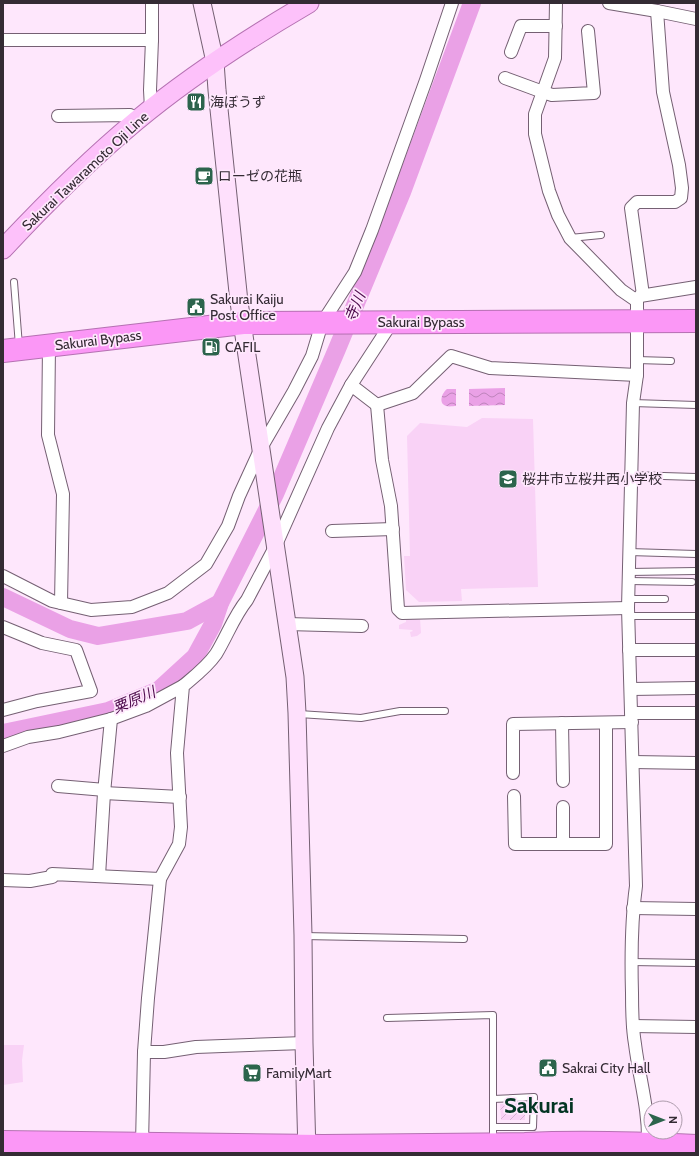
<svg xmlns="http://www.w3.org/2000/svg" width="699" height="1156" font-family="Cabin,'Noto Sans JP',sans-serif">
	<style>
		.green { fill: #f9d2f6 }
		.garden { fill: url(#garden-furrows) }
		.water { fill: url(#water-waves) }
		.lines { fill: none; stroke-linecap: round; stroke-linejoin: round }
		.river { stroke: #eaa1e6; stroke-width: 18 }
		.lane-casing { stroke: #756073; stroke-width: 8 }
		.street-casing { stroke: #756073; stroke-width: 14 }
		.secondary-casing { stroke: #756073; stroke-width: 19 }
		.primary-casing { stroke: #b571b2; stroke-width: 21 }
		.highway-casing { stroke: #b571b2; stroke-width: 24 }
		.lane { stroke: #fff; stroke-width: 6 }
		.street { stroke: #fff; stroke-width: 12 }
		.secondary { stroke: #fee0fc; stroke-width: 17 }
		.primary { stroke: #fdc1fa; stroke-width: 19 }
		.highway { stroke: #fb97f6; stroke-width: 22 }
		.labels { text-anchor: middle; stroke-width: 3.5; stroke-linejoin: round; paint-order: stroke }
		.poi-label { font-size: 14px; fill: #342b34; stroke: #fee7fc; text-anchor: start }
		.street-label { font-size: 14px; fill: #342b34; stroke: #fee7fc }
		.water-label { font-size: 15px; font-style: italic; fill: #4e0c4d; stroke: #fee7fc }
		.town-label { font-size: 22px; font-weight: bold; fill: #033523; stroke: #fee7fc }
	</style>
	<defs>
		<pattern id="garden-furrows" width="10" height="10" patternUnits="userSpaceOnUse"><rect width="10" height="10" fill="#f9d2f6"/><path d="M-1 1l2-2M0 10L10 0M9 11l2-2" fill="none" stroke="#d6b4d4"/></pattern>
		<pattern id="water-waves" width="16" height="10" patternUnits="userSpaceOnUse"><rect width="16" height="10" fill="#eaa1e6"/><path d="M0 5q4-4 8 0t8 0" fill="none" stroke="#be83bb"/></pattern>
	</defs>
	<rect width="100%" height="100%" fill="#fee7fc"/>
	<g class="green">
		<path d="M482 418 533 419 538 587 461 589 462 601 419 602 406 590 404 556H410L407 436 420 423 467 427Z"/>
		<path d="M406 617 420 618 421 633 417 636 411 637 410 632 413 631 412 630 399 629V625L406 622Z"/>
		<path d="M3 1045H24L22 1060 23 1082 3 1085Z"/>
	</g>
	<path class="garden" d="M525 1103V1120H501L500 1104Z"/>
	<g class="water">
		<path d="M505 388V405L469 406V389Z"/>
		<path d="M447 389H456V406C454 406 449 407 446 406 438 403 442 393 447 389Z"/>
	</g>
	<g class="lines">
		<g class="river">
			<path d="M3 597 70 629 98 636 187 621 220 603"/>
			<path d="M3 733 108 711 159 690 195 657 213 624 220 603 275 494 337 349 402 192 472 3"/>
		</g>
		<g class="lane-casing">
			<g id="lane">
				<path d="M570 238 601 235"/>
				<path d="M14 282 19 346"/>
				<path d="M637 360 671 361"/>
				<path d="M633 403 696 405"/>
				<path d="M631 475 696 477"/>
				<path d="M629 552 696 554"/>
				<path d="M629 572 696 571"/>
				<path d="M629 581 692 582"/>
				<path d="M628 599H665"/>
				<path d="M628 616H696"/>
				<path d="M299 714 361 718 400 711H445"/>
				<path d="M303 936 464 939"/>
				<path d="M631 962 696 963"/>
				<path d="M387 1018 493 1015V1140"/>
				<path d="M493 1099 534 1097 533 1127H493"/>
			</g>
		</g>
		<g class="street-casing">
			<g id="street">
				<path d="M556 3 555 58 535 114V134L549 191 558 215 570 238 621 290 637 301V375L633 403 628 608 636 886C631 922 631 957 632 993 632 1010 632 1027 635 1044 639 1077 649 1109 648 1143"/>
				<path d="M609 3 657 11 696 19"/>
				<path d="M3 40H152"/>
				<path d="M511 52 521 26H556"/>
				<path d="M505 78 543 92 552 95 594 93 588 31"/>
				<path d="M151 109 150 90 152 40V3"/>
				<path d="M58 116 130 115 137 120"/>
				<path d="M643 295 631 208 637 202H675L681 198 682 188 679 165 663 92 657 11"/>
				<path d="M638 299 640 296 696 287"/>
				<path d="M49 346 48 435 63 494 61 603"/>
				<path d="M351 385 392 322"/>
				<path d="M332 531 393 529"/>
				<path d="M3 576 52 601 91 610 132 607 168 593 206 564 228 526 239 496 261 448 294 391 312 356 322 323 355 272 372 230 426 80 452 3"/>
				<path d="M628 608 402 613 398 609 391 506 382 460 377 405 413 393 451 356 490 368 637 375"/>
				<path d="M287 624 362 626"/>
				<path d="M3 627 42 643 76 650 91 691 37 701 3 710"/>
				<path d="M629 650H696"/>
				<path d="M631 689 696 688"/>
				<path d="M632 713H696"/>
				<path d="M562 723 563 781"/>
				<path d="M3 746 28 737 59 732 111 719 146 706 183 686"/>
				<path d="M633 762 696 763"/>
				<path d="M513 773V724L632 722"/>
				<path d="M58 786 105 790"/>
				<path d="M104 793 180 797"/>
				<path d="M514 796 515 844H606V723"/>
				<path d="M563 807V844"/>
				<path d="M99 876 104 793 111 719"/>
				<path d="M3 880 30 881 52 877V874L160 879"/>
				<path d="M633 908 696 909"/>
				<path d="M633 1026 696 1027"/>
				<path d="M144 1052H164L196 1047 304 1043"/>
				<path d="M142 1144 144 1052 148 998 160 879 179 844 181 827 177 753 183 686C195 676 207 667 216 654 227 636 234 616 247 600L275 547 328 428 351 385 377 405"/>
			</g>
		</g>
		<g class="secondary-casing">
			<path id="secondary" d="M202 3 215 62 217 90 239 302 295 677 297 713 303 935 304 1043 307 1153"/>
		</g>
		<g class="primary-casing">
			<path id="primary" d="M3 249C45 204 89 160 136 121 190 76 249 38 309 3"/>
		</g>
		<g class="highway-casing">
			<g id="highway">
				<path d="M3 351 243 323 696 321"/>
				<path d="M3 1142 323 1146 525 1144C582 1141 639 1143 696 1146"/>
			</g>
		</g>
		<use href="#lane" class="lane"/>
		<use href="#street" class="street"/>
		<use href="#secondary" class="secondary"/>
		<use href="#primary" class="primary"/>
		<use href="#highway" class="highway"/>
	</g>
	<defs>
		<g id="restaurant-square" transform="scale(1)"><rect x="-9" y="-9" width="18" height="18" rx="4" fill="#2c644c" stroke="#fee7fc"/><path d="M-5-6h1v4h1v-4h1v4h1v-4h1v5L-1.5 .5V6h-2V.5L-5-1ZM5-6V6H3V1.5H1.5Q1.5-4 5-6Z" fill="#fff"/></g>
		<g id="cafe-square" transform="scale(1)"><rect x="-9" y="-9" width="18" height="18" rx="4" fill="#2c644c" stroke="#fee7fc"/><path d="M-5.5-4.5H6V0H3Q3 3.5 0 3.5H-2.5Q-5.5 3.5-5.5 0ZM3-3.2v2h1.7v-2ZM-6 4.5H4V6H-6Z" fill="#fff"/></g>
		<g id="civic-square" transform="scale(1)"><rect x="-9" y="-9" width="18" height="18" rx="4" fill="#2c644c" stroke="#fee7fc"/><path d="M-.6-6.5H3V-4.5H.6V-3L4-1V1h2V6H-6V1h2V-1L-.6-3ZM-1.2 2.5V6h2.4V2.5Z" fill="#fff"/></g>
		<g id="fuel-square" transform="scale(1)"><rect x="-9" y="-9" width="18" height="18" rx="4" fill="#2c644c" stroke="#fee7fc"/><path d="M-5.5-6h7V0h2V4h1.3V-2.5L3-4.5l.8-.8L6-3V5H2.5V1h-1V6h-7ZM-4.2-4.7v3.2H.2V-4.7Z" fill="#fff"/></g>
		<g id="school-square" transform="scale(1)"><rect x="-9" y="-9" width="18" height="18" rx="4" fill="#2c644c" stroke="#fee7fc"/><path d="M0-5L7-2L0 1L-7-2ZM-4 1L0 2.5L4 1V4Q0 6-4 4Z" fill="#fff"/></g>
		<g id="supermarket-square" transform="scale(1)"><rect x="-9" y="-9" width="18" height="18" rx="4" fill="#2c644c" stroke="#fee7fc"/><path d="M-6-5.5h2.5l.6 2H6L4.5 2H-2.5L-4.4-4H-6ZM-1.5 3.2a1.3 1.3 0 1 0 .1 0ZM3 3.2a1.3 1.3 0 1 0 .1 0Z" fill="#fff"/></g>
	</defs>
	<g fill-rule="evenodd">
		<use href="#restaurant-square" x="196" y="102"/>
		<use href="#cafe-square" x="204" y="176"/>
		<use href="#civic-square" x="196" y="307"/>
		<use href="#fuel-square" x="211" y="347"/>
		<use href="#school-square" x="508" y="479"/>
		<use href="#civic-square" x="548" y="1068"/>
		<use href="#supermarket-square" x="252" y="1073"/>
	</g>
	<g class="labels">
		<g class="poi-label">
			<text x="210" y="107">海ぼうず</text>
			<text x="218" y="181">ローゼの花瓶</text>
			<text x="210" y="304">Sakurai Kaiju<tspan x="210" dy="16">Post Office</tspan></text>
			<text x="225" y="352">CAFIL</text>
			<text x="522" y="484">桜井市立桜井西小学校</text>
			<text x="562" y="1073">Sakrai City Hall</text>
			<text x="266" y="1078">FamilyMart</text>
		</g>
		<g class="street-label">
			<text transform="translate(85 171) rotate(-43)" y="5">Sakurai Tawaramoto Oji Line</text>
			<text x="421" y="327">Sakurai Bypass</text>
			<text transform="translate(98 340) rotate(-7)" y="5">Sakurai Bypass</text>
		</g>
		<g class="water-label">
			<text transform="translate(355 307) rotate(-68)" y="5">寺川</text>
			<text transform="translate(134 700) rotate(-23)" y="5">粟原川</text>
		</g>
		<g class="town-label">
			<text x="539" y="1113">Sakurai</text>
		</g>
	</g>
	<rect width="699" height="1156" fill="none" stroke="#342b34" stroke-width="8"/>
	<g transform="translate(663 1120) rotate(90)"><circle r="19" fill="#fee7fc" stroke="#ad9cac"/>
	<path d="M0-3L7 15L0 10L-7 15Z" fill="#2c644c"/>
	<text y="-6" font-size="11" font-weight="bold" text-anchor="middle" fill="#342b34">N</text>
	</g>
</svg>
